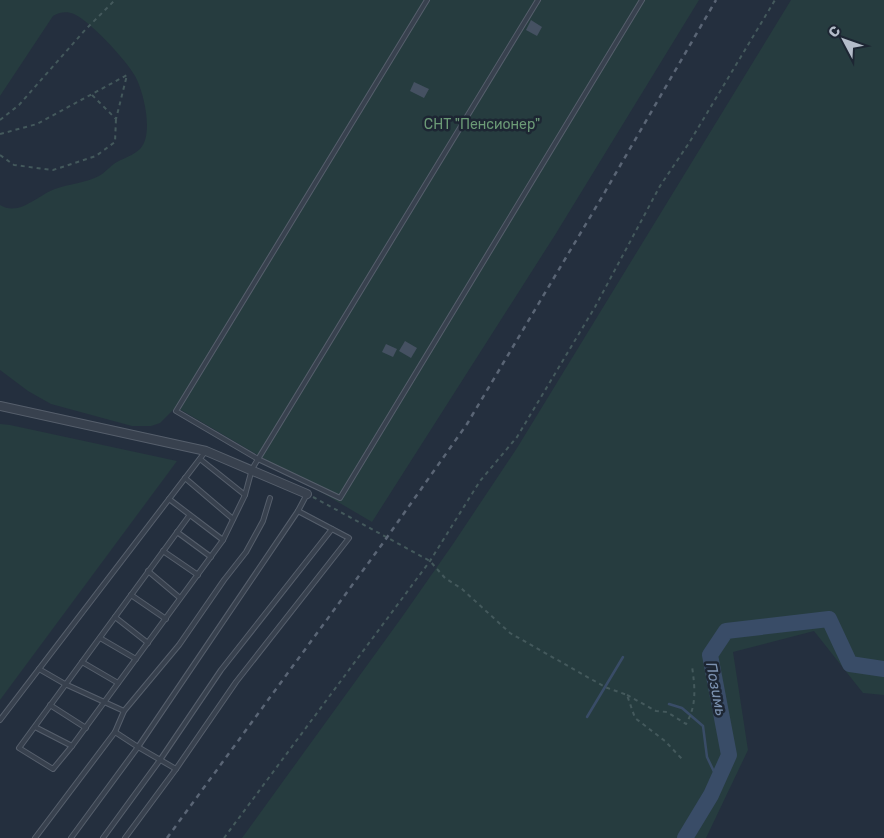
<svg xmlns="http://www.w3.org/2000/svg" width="884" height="838" font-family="Rubik,sans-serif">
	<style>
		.green { fill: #263c3f }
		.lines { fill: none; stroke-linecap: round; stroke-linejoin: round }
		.stream { stroke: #394c67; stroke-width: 2.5 }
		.river { stroke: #394c67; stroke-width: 16 }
		.building { fill: #455162 }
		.service-casing { stroke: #565f6c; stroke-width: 6 }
		.minor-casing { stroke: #565f6c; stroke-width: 10 }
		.path { stroke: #44595c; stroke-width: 2; stroke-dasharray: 4 4; stroke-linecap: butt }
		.service { stroke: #38414e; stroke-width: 4 }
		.minor { stroke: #38414e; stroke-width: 8 }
		.rail { stroke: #5a6575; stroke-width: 2.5; stroke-dasharray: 5 5; stroke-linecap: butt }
		.labels { text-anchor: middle; stroke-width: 5; stroke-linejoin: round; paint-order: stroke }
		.park-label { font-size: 14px; fill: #6b9a76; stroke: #1d2633 }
		.water-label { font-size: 15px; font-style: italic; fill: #7c92b1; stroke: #1d2633 }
	</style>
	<rect width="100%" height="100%" fill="#242f3e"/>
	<g class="green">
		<path d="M0 0H699L555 235 372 522 176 407 160 423 151 426H132L51 404 28 391 0 370V205C19 217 38 195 55 189 69 184 86 183 99 176 106 172 110 166 117 162 124 158 134 155 140 149 154 135 144 92 135 76 127 61 90 21 74 14 67 11 59 12 53 16L0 96Z"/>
		<path d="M791 0H884V695L863 693 814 631 733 652 748 750 706 838H242L402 617 453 544 517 448Z"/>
		<path d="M0 424 10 425 177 461 0 700Z"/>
	</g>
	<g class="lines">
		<g class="stream">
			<path d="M669 704 682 708 703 726 707 757 718 780"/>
			<path d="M587 717 623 657"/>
		</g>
		<path class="river" d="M685 838 711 795 729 755 710 655 726 631 829 619 850 664 884 669"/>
	</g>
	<g class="building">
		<path d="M531 20 542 27 537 36 526 30Z"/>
		<path d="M414 82 429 89 424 98 410 91Z"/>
		<path d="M405 341 417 348 411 358 399 351Z"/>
		<path d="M386 344 397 349 393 357 382 352Z"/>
	</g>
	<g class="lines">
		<g class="service-casing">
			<g id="service">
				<path d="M427 0 176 411 258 459 340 498 642 0"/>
				<path d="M200 459 245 495"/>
				<path d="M185 478 233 519"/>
				<path d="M169 499 223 540"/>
				<path d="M189 516 19 748 53 769 72 746 223 540 245 495 252 469 538 0"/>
				<path d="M177 532 211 557"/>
				<path d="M163 551 198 575"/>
				<path d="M148 571 180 598"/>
				<path d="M131 595 166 619"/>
				<path d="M115 617 148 643"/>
				<path d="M100 638 136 659"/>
				<path d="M82 662 118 683"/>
				<path d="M39 669 65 684 124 711"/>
				<path d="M50 705 86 728"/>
				<path d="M0 720 205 452"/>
				<path d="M35 727 72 746"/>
				<path d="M115 732 138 747 176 769"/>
				<path d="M35 838 115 732 124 711 179 645 224 580 246 552 263 521 270 498"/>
				<path d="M71 838 138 747 298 511 307 494"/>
				<path d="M103 838 160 760 221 670 332 529"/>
				<path d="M125 838 176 769 236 682 349 538 298 511"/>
			</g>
		</g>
		<g class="minor-casing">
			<path id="minor" d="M0 406 206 451 307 494"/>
		</g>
		<g class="path">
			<path d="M0 120 19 105 85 30 115 0"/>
			<path d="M0 134 37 124 127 75 116 119 92 95"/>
			<path d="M0 155 14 165 53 170 96 156 115 142 116 119"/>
			<path d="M313 497 430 561 445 578 462 589 510 633 605 687 627 695 635 718 665 741 682 759"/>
			<path d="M627 695 656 711 667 712 686 724C697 705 695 688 692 666"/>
			<path d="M224 838 430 561 480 481 517 437 595 307 660 186 689 143 775 0"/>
		</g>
		<use href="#service" class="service"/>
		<use href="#minor" class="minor"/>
		<path class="rail" d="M167 838 383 543 467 424 602 197 716 0"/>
	</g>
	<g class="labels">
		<g class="park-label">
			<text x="482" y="129">СНТ "Пенсионер"</text>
		</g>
		<g class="water-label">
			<text transform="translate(716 689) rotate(79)" y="5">Позимь</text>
		</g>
	</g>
	<g transform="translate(844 40) rotate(311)" stroke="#1d2633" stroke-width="4" paint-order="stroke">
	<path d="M0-4L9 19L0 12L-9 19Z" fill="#b4bcc9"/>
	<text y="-8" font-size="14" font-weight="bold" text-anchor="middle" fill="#b4bcc9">С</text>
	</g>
</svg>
